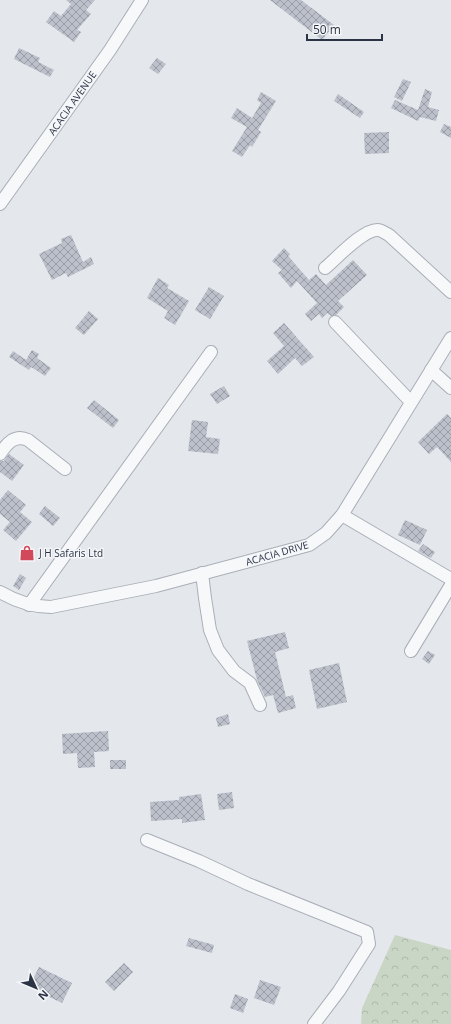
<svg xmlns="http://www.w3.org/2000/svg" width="451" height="1024" font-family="'Open Sans',sans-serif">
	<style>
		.forest { fill: url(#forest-crowns) }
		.building { fill: url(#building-cross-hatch) }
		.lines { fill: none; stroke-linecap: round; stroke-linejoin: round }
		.minor-casing { stroke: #a9aeb7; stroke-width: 14 }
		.minor { stroke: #f7f8fa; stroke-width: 12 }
		.labels { text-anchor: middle; stroke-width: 3; stroke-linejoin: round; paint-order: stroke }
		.street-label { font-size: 10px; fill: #2b3445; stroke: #f4f6f9 }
		.poi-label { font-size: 10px; fill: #2b3445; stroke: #f4f6f9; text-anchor: start }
	</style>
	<defs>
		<pattern id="forest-crowns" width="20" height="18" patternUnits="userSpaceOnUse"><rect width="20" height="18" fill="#c9d6c5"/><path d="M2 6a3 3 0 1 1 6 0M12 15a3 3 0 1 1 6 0" fill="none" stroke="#adb8ab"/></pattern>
		<pattern id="building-cross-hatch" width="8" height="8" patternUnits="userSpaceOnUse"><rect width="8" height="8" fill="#bbc0ca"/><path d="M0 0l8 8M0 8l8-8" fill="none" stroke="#989da6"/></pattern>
	</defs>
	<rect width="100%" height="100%" fill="#e4e7ec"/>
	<path class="forest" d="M395 935 451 950V1024H361L362 1008Z"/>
	<g class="building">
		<path d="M66 0H95L86 10 91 14 77 30 81 32 74 42 46 22 54 11 61 16 71 4Z"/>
		<path d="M270 0H301L334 25 322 40Z"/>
		<path d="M19 48 40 58 38 62 54 70 50 77 14 59Z"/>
		<path d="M157 58 166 64 158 74 149 68Z"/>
		<path d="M403 79 411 82 402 101 394 97Z"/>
		<path d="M425 89 432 92 428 107 439 110 436 121 420 117 418 121 391 108 395 100 418 110Z"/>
		<path d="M261 92 276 101 258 130 261 132 252 147 250 145 242 157 232 151 247 127 231 118 237 108 252 118 261 103 257 100Z"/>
		<path d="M338 94 364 112 360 118 334 101Z"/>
		<path d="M444 124 451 127V138L440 132Z"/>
		<path d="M389 132V153L365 154 364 133Z"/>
		<path d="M71 235 83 262 91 257 94 264 68 277 66 273 52 280 39 254 62 243 61 239Z"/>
		<path d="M284 248 290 254 288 256 309 280 316 274 326 285 353 260 367 275 338 301 344 307 336 315 331 316 327 313 322 318 319 314 311 321 305 314 317 303 297 281 291 288 278 273 282 270 272 261Z"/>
		<path d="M158 278 169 285 167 288 189 301 175 325 164 318 168 311 147 298Z"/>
		<path d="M209 287 224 296 210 319 195 310Z"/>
		<path d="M89 311 98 319 84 335 75 328Z"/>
		<path d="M284 323 314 357 302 366 295 358 278 374 267 361 284 346 273 333Z"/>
		<path d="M32 350 39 354 37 358 51 368 45 376 31 367 29 370 9 357 13 351 26 360Z"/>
		<path d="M224 386 230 396 217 404 210 394Z"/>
		<path d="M94 400 119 420 113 428 87 408Z"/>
		<path d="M447 414 451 418V462L437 447 429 454 418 442Z"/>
		<path d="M192 420 208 422 206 437 220 439 218 454 188 451Z"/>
		<path d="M9 454 24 465 12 481 0 472V461H4Z"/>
		<path d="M8 490 26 505 20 512 32 522 16 541 3 530 10 522 0 514V500Z"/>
		<path d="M45 506 60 518 53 526 39 514Z"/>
		<path d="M405 520 427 530 420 545 398 535Z"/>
		<path d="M423 544 435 552 431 558 418 551Z"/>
		<path d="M20 574 26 578 19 590 13 586Z"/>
		<path d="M285 632 289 648 275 652 286 697 293 695 296 708 278 713 273 695 265 697 257 680 247 641Z"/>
		<path d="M428 651 435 655 429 664 422 659Z"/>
		<path d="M339 663 347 702 317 709 309 670Z"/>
		<path d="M228 714 230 724 218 727 216 718Z"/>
		<path d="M108 731 109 751 94 752 95 767 78 768 77 753 63 754 62 734Z"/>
		<rect x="110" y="760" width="16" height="9"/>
		<path d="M232 792 234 808 219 810 217 794Z"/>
		<path d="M201 794 205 820 182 823V819L151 821 150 802 179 800V797Z"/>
		<path d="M189 938 214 945 212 953 186 946Z"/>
		<path d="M124 963 133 972 114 991 105 982Z"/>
		<path d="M39 967 72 983 62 1003 29 987Z"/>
		<path d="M260 980 281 987 274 1005 254 998Z"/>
		<path d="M235 994 248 999 243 1013 230 1008Z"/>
	</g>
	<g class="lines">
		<g class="minor-casing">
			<g id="minor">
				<path d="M0 204 110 50 142 0"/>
				<path d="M325 268C336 259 363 229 378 230 381 230 385 233 389 235L451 292"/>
				<path d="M335 322 411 402"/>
				<path d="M431 370 451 388"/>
				<path d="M0 454C7 443 15 434 28 440L65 469"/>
				<path d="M342 515 451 579"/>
				<path d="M202 573 205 598 210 630 218 650 234 671 250 683 260 705"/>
				<path d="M0 592C17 602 32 607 51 607L156 586 309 545 326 533 342 515 451 338"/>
				<path d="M29 605 211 352"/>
				<path d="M411 651 451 585"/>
				<path d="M147 840 199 861 248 884 367 932 369 944 339 991 314 1024"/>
			</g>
		</g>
		<use href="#minor" class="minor"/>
	</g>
	<defs>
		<g id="shop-bare" transform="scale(1.2)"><path d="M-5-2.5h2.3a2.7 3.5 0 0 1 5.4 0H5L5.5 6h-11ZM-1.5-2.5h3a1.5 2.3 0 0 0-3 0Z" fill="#d1495b" stroke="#f4f6f9" stroke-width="2.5" paint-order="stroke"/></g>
	</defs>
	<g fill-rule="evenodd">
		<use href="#shop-bare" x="27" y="553"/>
	</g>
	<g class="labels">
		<g class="street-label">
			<text transform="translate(72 103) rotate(-55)" y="4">ACACIA AVENUE</text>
			<text transform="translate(277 553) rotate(-16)" y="4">ACACIA DRIVE</text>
		</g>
		<g class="poi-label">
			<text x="39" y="557">J H Safaris Ltd</text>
		</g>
	</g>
	<g transform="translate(36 988) rotate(134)" stroke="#f4f6f9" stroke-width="3" paint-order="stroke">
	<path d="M0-3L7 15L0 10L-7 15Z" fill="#2b3445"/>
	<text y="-6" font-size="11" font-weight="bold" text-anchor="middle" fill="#2b3445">N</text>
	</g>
	<path d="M307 34v6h75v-6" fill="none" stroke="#2b3445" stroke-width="2"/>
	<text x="313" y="34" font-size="12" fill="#2b3445" stroke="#f4f6f9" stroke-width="3" paint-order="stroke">50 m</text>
</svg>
